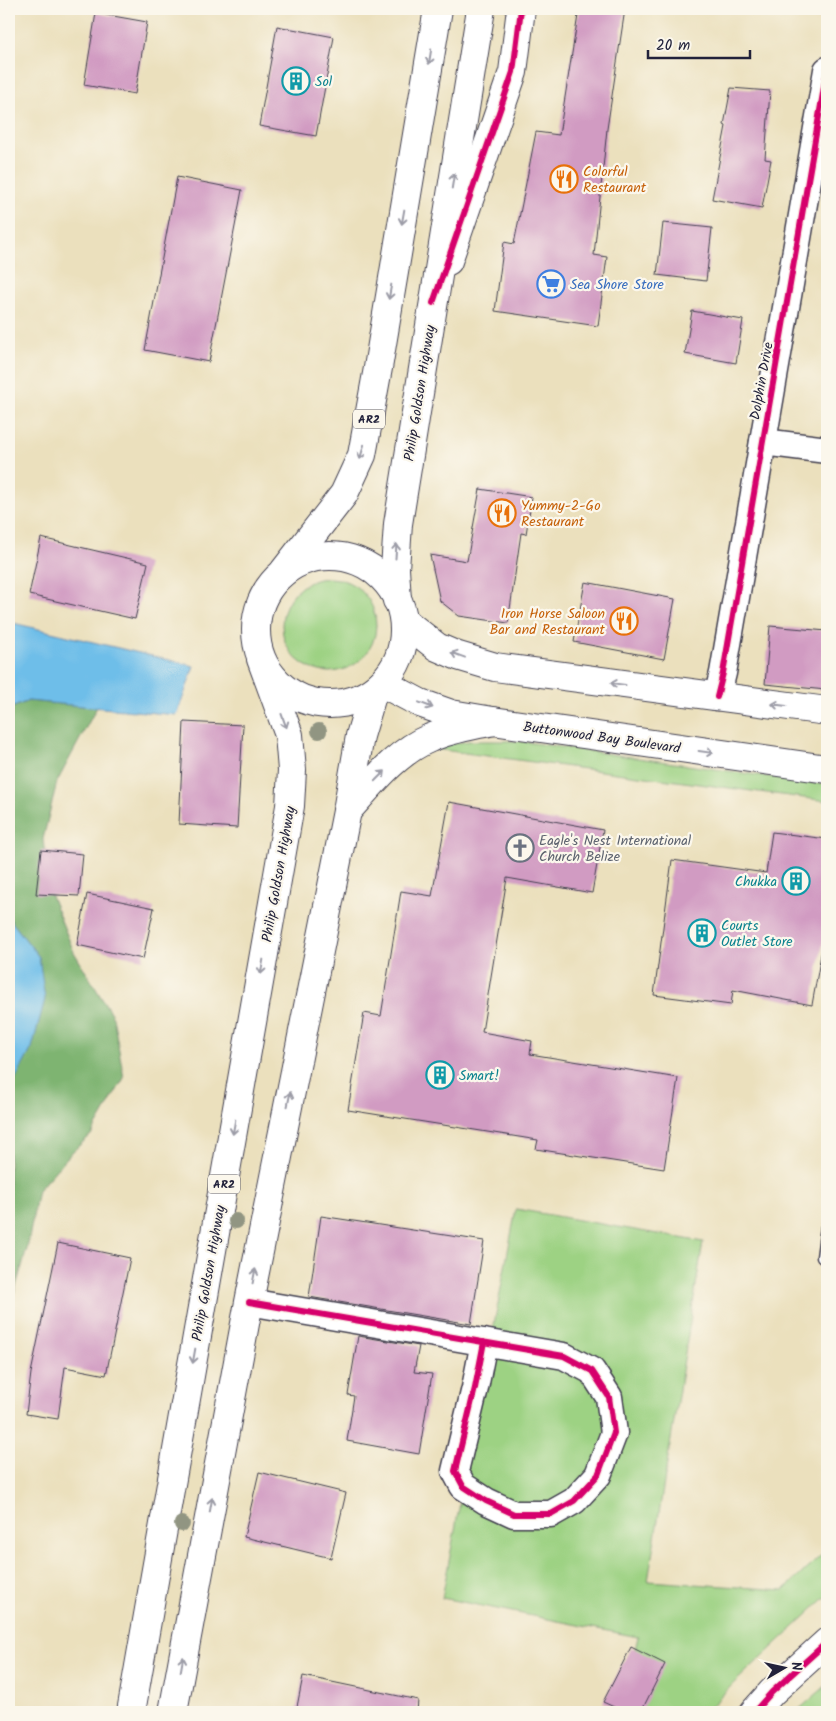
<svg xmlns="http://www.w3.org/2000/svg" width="836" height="1721" font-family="Kalam,sans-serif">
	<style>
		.green { fill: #9dd283; stroke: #607a5f }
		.forest { fill: #7eb471; stroke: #506b56 }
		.water { fill: #6ebee9; stroke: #487092 }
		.building { fill: #d19bc2 }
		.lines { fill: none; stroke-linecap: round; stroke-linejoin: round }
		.service-casing { stroke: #403e4e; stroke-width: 15 }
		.minor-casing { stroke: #403e4e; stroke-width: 29 }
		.tertiary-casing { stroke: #403e4e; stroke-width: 30 }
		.primary-casing { stroke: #403e4e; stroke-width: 30 }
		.service { stroke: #fff; stroke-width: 12 }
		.minor { stroke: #fff; stroke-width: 26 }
		.tertiary { stroke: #fff; stroke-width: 28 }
		.primary { stroke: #fff; stroke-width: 28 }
		.cycleway-casing { stroke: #fbf7ec; stroke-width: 9 }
		.cycleway { stroke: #d6006c; stroke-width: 6 }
		.tree { fill: #919582 }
		.oneway { stroke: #9c9ca7 }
		.labels { text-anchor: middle; stroke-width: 4.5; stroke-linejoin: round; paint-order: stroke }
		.shield { fill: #fbf7ec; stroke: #636270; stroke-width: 1 }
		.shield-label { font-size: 12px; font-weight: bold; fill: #22223b }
		.culture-label { font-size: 14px; fill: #0d838f; stroke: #fbf7ec; text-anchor: start }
		.food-label { font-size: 14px; fill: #c56008; stroke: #fbf7ec; text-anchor: start }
		.shop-label { font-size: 14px; fill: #366cbe; stroke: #fbf7ec; text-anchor: start }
		.street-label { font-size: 14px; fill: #22223b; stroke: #fbf7ec }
		.worship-label { font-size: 14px; fill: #5b616d; stroke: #fbf7ec; text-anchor: start }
	</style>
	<rect width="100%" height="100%" fill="#fbf7ec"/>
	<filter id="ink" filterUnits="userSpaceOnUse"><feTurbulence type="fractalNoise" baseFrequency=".02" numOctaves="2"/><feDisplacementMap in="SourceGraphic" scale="10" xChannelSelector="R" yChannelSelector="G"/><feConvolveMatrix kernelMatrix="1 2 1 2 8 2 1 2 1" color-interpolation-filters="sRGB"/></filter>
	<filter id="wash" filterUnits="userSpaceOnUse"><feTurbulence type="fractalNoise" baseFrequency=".0096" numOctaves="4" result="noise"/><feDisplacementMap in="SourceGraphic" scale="20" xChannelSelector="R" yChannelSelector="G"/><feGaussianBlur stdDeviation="1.12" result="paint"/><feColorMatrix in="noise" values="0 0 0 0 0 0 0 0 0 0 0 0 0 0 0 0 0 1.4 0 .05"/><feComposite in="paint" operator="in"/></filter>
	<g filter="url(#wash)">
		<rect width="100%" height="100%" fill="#ebe0bd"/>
		<g class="green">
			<circle cx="329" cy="625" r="47"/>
			<path d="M469 741H519L827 785V801L427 748Z"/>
			<path d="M516 1209 703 1242 648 1581 784 1590 827 1550V1596L733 1684 706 1712H620L638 1637 442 1598Z"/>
			<path d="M827 1685V1712H796Z"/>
		</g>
		<path class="forest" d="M28 701 97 707 57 782 43 839 49 891 74 952 113 1017 124 1078 91 1135 73 1151 38 1190 27 1249 9 1311V1086L15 1080 39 957 9 918V709Z"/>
		<g class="water">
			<path d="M9 622 194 666 177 715 28 701 9 709Z"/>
			<path d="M9 918 39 957 45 999 32 1048 15 1080 9 1086Z"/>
		</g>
		<g id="blocks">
			<g class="building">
				<path d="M579 9H625L607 129 594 255 607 257 598 326 495 311 504 242 514 244 536 132 559 135Z"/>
				<path d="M96 13 147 22 135 94 84 85Z"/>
				<path d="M277 26 334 37 316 136 259 126Z"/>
				<path d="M731 88 770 91 765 159 771 160 762 208 712 199 726 126 724 125Z"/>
				<path d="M177 177 242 190 209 362 145 350Z"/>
				<path d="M663 223 712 228 706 281 657 275Z"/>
				<path d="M692 311 743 320 736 363 685 354Z"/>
				<path d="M480 489 532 497 526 534 521 533 508 623 459 616 440 601 430 555 467 561Z"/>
				<path d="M41 538 148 563 135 619 29 595Z"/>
				<path d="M585 582 675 599 664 659 574 642Z"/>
				<path d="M770 626 827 631 826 690 765 684Z"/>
				<path d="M184 722 243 725 237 828 179 824Z"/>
				<path d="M449 802 603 830 592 893 507 878 482 1032 532 1041 530 1054 678 1078 664 1169 536 1149 538 1140 348 1110 364 1013 381 1016 401 891 432 896Z"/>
				<path d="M772 832 827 839V921L812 1005 733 990 731 1005 654 995 672 860 766 873Z"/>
				<path d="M41 850 83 854 79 896 36 894Z"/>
				<path d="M87 894 154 908 143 959 77 945Z"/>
				<path d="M321 1216 484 1241 471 1324 309 1297Z"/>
				<path d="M58 1243 130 1258 106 1375 65 1367 58 1419 26 1414 31 1373Z"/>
				<path d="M358 1336 419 1346 414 1372 432 1374 419 1454 347 1441 354 1396 348 1395Z"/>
				<path d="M259 1472 346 1493 331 1558 244 1537Z"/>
				<path d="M631 1647 665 1664 641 1712H625L603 1702Z"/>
				<path d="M303 1676 418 1700 417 1712H296Z"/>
			</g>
		</g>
	</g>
	<g filter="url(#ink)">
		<use href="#blocks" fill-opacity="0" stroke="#403e4e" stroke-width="1"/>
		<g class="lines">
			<g class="service-casing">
				<path id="service" d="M823 1257 827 1227"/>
			</g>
			<g class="minor-casing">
				<g id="minor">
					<path d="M763 442 827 450"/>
					<path d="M717 697 723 673 827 70"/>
					<path d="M249 1302 564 1356 592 1371 609 1397 614 1433 598 1475 574 1501 551 1514H514L486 1501 463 1486 455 1471 475 1388 484 1342"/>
				</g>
			</g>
			<g class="tertiary-casing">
				<g id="tertiary">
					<path d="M448 261 513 72 521 9"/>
					<path d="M404 621 437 647 458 656 495 667 827 711"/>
					<path d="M382 683 420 703 451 714 493 721 827 769"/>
					<path d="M754 1712 772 1692 827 1642"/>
				</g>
			</g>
			<g class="primary-casing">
				<g id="primary">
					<circle cx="330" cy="630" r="74"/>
					<path d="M284 571 344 494 362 455 378 368 438 9"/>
					<path d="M397 600 395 569 398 524 481 9"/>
					<path d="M347 811C371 785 396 752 430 738 450 729 471 726 493 721"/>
					<path d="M131 1712 290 806 292 770 289 735 261 659"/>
					<path d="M173 1712 249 1302 347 811 360 736 373 692"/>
				</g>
			</g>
			<use href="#service" class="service"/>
			<use href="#minor" class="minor"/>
			<use href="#tertiary" class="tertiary"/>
			<use href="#primary" class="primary"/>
			<g class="cycleway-casing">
				<g id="cycleway">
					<path d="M433 303 513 72 521 9"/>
					<path d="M717 697 723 673 827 70"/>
					<path d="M249 1302 564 1356 592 1371 609 1397 614 1433 598 1475 574 1501 551 1514H514L486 1501 463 1486 455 1471 475 1388 484 1342"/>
					<path d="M754 1712 772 1692 827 1642"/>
				</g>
			</g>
			<use href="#cycleway" class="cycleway"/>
		</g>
		<g class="tree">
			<circle cx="319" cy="731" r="8"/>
			<circle cx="236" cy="1221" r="8"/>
			<circle cx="182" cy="1524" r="8"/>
		</g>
		<defs><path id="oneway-shaft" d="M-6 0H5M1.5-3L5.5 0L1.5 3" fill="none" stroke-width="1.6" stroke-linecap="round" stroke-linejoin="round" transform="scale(1.25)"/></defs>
		<g class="oneway">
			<use href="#oneway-shaft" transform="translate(430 57) rotate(99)"/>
			<use href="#oneway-shaft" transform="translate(453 181) rotate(-81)"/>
			<use href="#oneway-shaft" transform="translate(403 217) rotate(100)"/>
			<use href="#oneway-shaft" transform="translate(390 292) rotate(100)"/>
			<use href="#oneway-shaft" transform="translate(362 452) rotate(106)"/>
			<use href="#oneway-shaft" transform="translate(396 551) rotate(-86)"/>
			<use href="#oneway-shaft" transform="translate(458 655) rotate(-160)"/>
			<use href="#oneway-shaft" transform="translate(618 684) rotate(-172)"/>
			<use href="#oneway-shaft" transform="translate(426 705) rotate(21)"/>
			<use href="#oneway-shaft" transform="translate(779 705) rotate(-173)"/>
			<use href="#oneway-shaft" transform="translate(284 721) rotate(70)"/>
			<use href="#oneway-shaft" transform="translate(706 752) rotate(8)"/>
			<use href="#oneway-shaft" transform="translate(380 776) rotate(-45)"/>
			<use href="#oneway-shaft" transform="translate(262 967) rotate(100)"/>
			<use href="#oneway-shaft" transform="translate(289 1099) rotate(-79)"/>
			<use href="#oneway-shaft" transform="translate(234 1127) rotate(100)"/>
			<use href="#oneway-shaft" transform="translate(254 1276) rotate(-79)"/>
			<use href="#oneway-shaft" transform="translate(194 1356) rotate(100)"/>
			<use href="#oneway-shaft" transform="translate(211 1505) rotate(-80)"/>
			<use href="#oneway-shaft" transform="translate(182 1664) rotate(-80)"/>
		</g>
	</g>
	<defs>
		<g id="building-ring" transform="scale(1.4375)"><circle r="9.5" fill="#fbf7ec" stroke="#0f9aa8" stroke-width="1.5"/><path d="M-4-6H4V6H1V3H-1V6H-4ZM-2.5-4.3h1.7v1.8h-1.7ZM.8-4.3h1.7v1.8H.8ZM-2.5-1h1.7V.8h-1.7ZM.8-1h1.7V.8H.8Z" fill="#0f9aa8"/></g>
		<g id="restaurant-ring" transform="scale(1.4375)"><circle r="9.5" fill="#fbf7ec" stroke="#e8710a" stroke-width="1.5"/><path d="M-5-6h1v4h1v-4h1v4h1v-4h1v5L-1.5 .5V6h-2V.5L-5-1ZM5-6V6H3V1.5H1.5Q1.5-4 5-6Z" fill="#e8710a"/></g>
		<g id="supermarket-ring" transform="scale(1.4375)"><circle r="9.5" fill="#fbf7ec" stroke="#3f7fe0" stroke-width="1.5"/><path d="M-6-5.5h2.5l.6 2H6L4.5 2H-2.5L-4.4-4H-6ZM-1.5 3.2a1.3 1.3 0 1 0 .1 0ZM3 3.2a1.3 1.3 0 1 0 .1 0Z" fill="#3f7fe0"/></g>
		<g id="church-ring" transform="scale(1.4375)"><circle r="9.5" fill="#fbf7ec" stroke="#6b7280" stroke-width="1.5"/><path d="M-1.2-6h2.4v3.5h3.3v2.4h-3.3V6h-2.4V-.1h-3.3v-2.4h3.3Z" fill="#6b7280"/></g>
	</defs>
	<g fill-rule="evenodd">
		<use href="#building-ring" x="296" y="81"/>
		<use href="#restaurant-ring" x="564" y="179"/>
		<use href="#supermarket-ring" x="551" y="284"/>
		<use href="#restaurant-ring" x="502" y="513"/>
		<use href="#restaurant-ring" x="624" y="621"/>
		<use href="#church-ring" x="520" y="848"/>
		<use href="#building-ring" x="796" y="881"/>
		<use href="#building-ring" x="702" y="933"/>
		<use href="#building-ring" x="440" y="1075"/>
	</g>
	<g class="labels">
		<g class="shield">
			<rect x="353" y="409.5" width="32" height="19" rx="4"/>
			<rect x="208" y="1174.5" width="32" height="19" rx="4"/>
		</g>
		<g class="shield-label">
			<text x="369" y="423">AR2</text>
			<text x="224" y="1188">AR2</text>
		</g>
		<g class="culture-label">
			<text x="315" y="86">Sol</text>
			<text x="777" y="886" text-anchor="end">Chukka</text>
			<text x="721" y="930">Courts<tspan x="721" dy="16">Outlet Store</tspan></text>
			<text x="459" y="1080">Smart!</text>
		</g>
		<g class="food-label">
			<text x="583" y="176">Colorful<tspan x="583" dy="16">Restaurant</tspan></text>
			<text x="521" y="510">Yummy-2-Go<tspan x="521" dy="16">Restaurant</tspan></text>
			<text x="605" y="618" text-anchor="end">Iron Horse Saloon<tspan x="605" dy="16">Bar and Restaurant</tspan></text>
		</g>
		<g class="shop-label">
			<text x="570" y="289">Sea Shore Store</text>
		</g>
		<g class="street-label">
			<text transform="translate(761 381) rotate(-80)" y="5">Dolphin Drive</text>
			<text transform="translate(419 393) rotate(-81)" y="5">Philip Goldson Highway</text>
			<text transform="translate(602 737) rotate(8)" y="5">Buttonwood Bay Boulevard</text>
			<text transform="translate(278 874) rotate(-80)" y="5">Philip Goldson Highway</text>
			<text transform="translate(208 1273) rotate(-80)" y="5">Philip Goldson Highway</text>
		</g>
		<g class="worship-label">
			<text x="539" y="845">Eagle's Nest International<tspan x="539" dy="16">Church Belize</tspan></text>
		</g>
	</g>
	<rect width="836" height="1721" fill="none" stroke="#fbf7ec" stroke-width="30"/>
	<g transform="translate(784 1668) rotate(81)" stroke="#fbf7ec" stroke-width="4" paint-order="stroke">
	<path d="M0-4L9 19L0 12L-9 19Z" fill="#22223b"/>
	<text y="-8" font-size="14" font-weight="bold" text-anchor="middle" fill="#22223b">N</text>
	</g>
	<path d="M648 50v8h102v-8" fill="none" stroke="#22223b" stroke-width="2.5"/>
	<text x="656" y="50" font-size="15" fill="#22223b" stroke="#fbf7ec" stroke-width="4" paint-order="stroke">20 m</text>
</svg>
